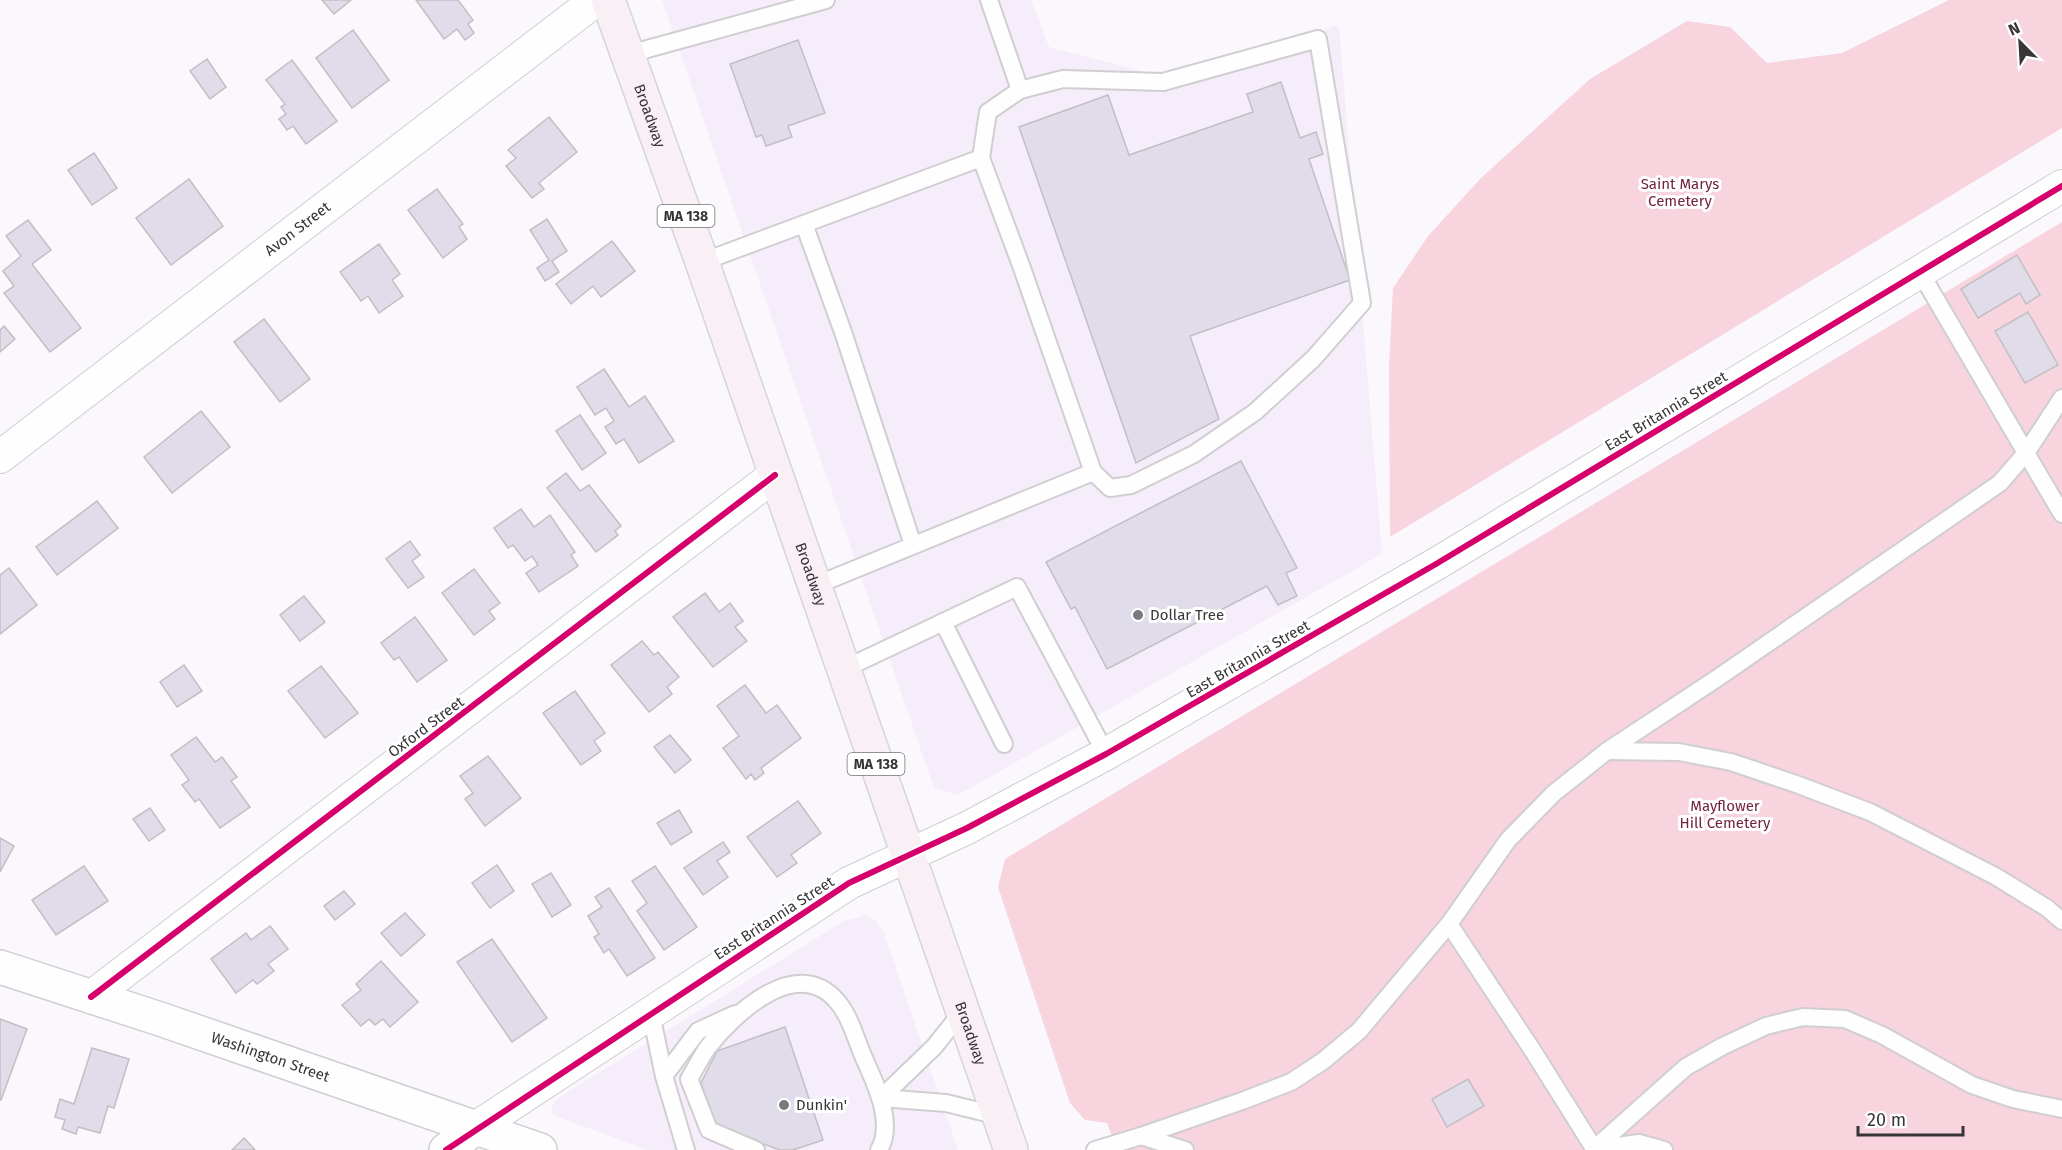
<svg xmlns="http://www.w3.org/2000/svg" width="2062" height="1150" font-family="'Fira Sans',sans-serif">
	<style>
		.built { fill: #f6edfa }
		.green { fill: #f7d4de }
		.building { fill: #e0dcea; stroke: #c1bfc3; stroke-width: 1.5 }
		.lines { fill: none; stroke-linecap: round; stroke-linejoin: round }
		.service-casing { stroke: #d1ced2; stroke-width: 20 }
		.minor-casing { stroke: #d1ced2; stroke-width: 34 }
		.tertiary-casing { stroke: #d1ced2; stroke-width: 36 }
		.primary-casing { stroke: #d6d4d7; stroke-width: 36 }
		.service { stroke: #fefeff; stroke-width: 16 }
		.minor { stroke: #fefeff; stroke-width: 32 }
		.tertiary { stroke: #fefeff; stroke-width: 33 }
		.primary { stroke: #f8f0f5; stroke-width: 33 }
		.cycleway-casing { stroke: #fff; stroke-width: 10 }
		.cycleway { stroke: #d6006c; stroke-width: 6 }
		.poi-dot { fill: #7c797e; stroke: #fff; stroke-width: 2 }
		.labels { text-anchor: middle; stroke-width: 6; stroke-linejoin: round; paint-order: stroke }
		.shield { fill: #fff; stroke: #747274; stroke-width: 1.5 }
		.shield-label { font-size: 14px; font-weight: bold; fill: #383539 }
		.street-label { font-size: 15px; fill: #383539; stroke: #fff }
		.park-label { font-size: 15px; fill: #73233e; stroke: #fff }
		.poi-label { font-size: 15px; fill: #383539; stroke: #fff; text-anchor: start }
	</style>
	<rect width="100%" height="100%" fill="#fbf8fd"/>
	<g class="built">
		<path d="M662 0H1031L1049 47 1168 78 1339 25 1382 554 958 795 934 788Z"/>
		<path d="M866 915 876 921 884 933 958 1150H648L555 1116 551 1110 554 1103 561 1096 844 921Z"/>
	</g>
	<g class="green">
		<path d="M1949 0H2062V128L1390 537 1389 367 1393 288 1428 236 1481 178 1590 79 1687 21 1730 27 1767 63 1842 53Z"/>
		<path d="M2062 222V1150H1117L1107 1123 1085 1120 1070 1103 998 887 1005 859Z"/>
	</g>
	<g class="building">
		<path d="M322 0H351L334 14Z"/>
		<path d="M416 0H458L473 20 468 24 474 33 465 40 457 29 444 39Z"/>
		<path d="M353 30 389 80 352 108 316 58Z"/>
		<path d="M798 40 825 113 788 126 792 137 766 146 762 135 756 137 730 64Z"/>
		<path d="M207 59 226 87 210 99 190 71Z"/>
		<path d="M292 60 337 121 306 144 293 126 287 130 279 119 286 114 281 107 285 104 266 80Z"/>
		<path d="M1281 82 1300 138 1316 132 1323 154 1309 159 1350 280 1190 336 1219 419 1136 463 1019 127 1108 95 1129 155 1253 112 1247 94Z"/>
		<path d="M549 117 577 152 539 183 544 189 532 198 506 166 516 158 508 150Z"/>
		<path d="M94 153 117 188 92 205 68 170Z"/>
		<path d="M189 179 223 226 171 265 136 218Z"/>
		<path d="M437 189 463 224 459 227 467 239 443 258 408 210Z"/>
		<path d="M547 219 567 251 552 261 559 272 545 281 537 268 549 260 530 230Z"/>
		<path d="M28 220 51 250 32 264 81 328 50 352 4 293 14 286 3 271 21 256 6 236Z"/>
		<path d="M612 241 635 271 601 297 593 286 571 304 556 284Z"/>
		<path d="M379 244 400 274 392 280 403 296 379 313 368 296 361 301 340 272Z"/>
		<path d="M2017 255 2040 295 2026 304 2020 293 1978 318 1961 289Z"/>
		<path d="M2028 312 2058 365 2025 383 1995 331Z"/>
		<path d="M264 319 310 379 280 402 234 342Z"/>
		<path d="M4 326 15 339 0 352V330Z"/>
		<path d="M604 369 629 407 645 396 674 441 639 463 624 439 616 444 605 427 614 421 606 408 595 415 577 387Z"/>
		<path d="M201 411 230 447 172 493 144 457Z"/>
		<path d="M580 415 606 453 582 470 556 431Z"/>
		<path d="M1241 461 1297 568 1286 573 1297 596 1278 605 1267 586 1107 669 1075 607 1071 609 1046 562Z"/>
		<path d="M566 473 580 491 589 485 621 526 615 531 618 535 596 552 547 488Z"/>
		<path d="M97 501 118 528 57 575 36 547Z"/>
		<path d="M521 509 534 527 550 515 575 552 571 555 578 566 539 592 526 573 538 565 532 556 525 561 513 545 508 548 494 528Z"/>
		<path d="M410 541 420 555 412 561 424 577 408 588 386 559Z"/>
		<path d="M9 568 37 605 0 634V575Z"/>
		<path d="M474 569 500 603 489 611 495 619 474 635 442 593Z"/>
		<path d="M705 593 719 612 730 603 743 621 735 627 747 641 713 667 673 617Z"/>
		<path d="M304 596 325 622 300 641 280 615Z"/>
		<path d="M415 617 447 660 417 682 399 657 394 660 381 643Z"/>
		<path d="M642 641 654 655 658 652 679 677 667 687 672 694 649 712 611 665Z"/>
		<path d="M184 665 202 691 177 707 160 682Z"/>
		<path d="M321 666 358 713 325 738 288 691Z"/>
		<path d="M745 685 766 713 777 705 801 738 761 768 764 773 755 780 751 774 746 779 723 748 739 736 717 706Z"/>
		<path d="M575 691 605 733 594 741 601 751 581 765 543 713Z"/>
		<path d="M670 735 691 760 675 773 654 747Z"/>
		<path d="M196 737 215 762 222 757 237 777 231 781 250 807 220 828 199 799 195 802 182 785 189 780 171 755Z"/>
		<path d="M488 756 521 798 485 826 465 799 473 793 460 776Z"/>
		<path d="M798 801 821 833 791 855 797 863 777 877 747 837Z"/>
		<path d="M150 808 165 830 149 841 133 819Z"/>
		<path d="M679 810 692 832 671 845 657 823Z"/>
		<path d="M0 838 14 846 0 872Z"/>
		<path d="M723 842 730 852 717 861 728 877 703 895 684 868Z"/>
		<path d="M497 865 514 891 490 908 472 883Z"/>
		<path d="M84 866 108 901 56 935 32 900Z"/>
		<path d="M655 866 697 927 664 950 637 911 647 903 632 881Z"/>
		<path d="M551 873 571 905 552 917 532 884Z"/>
		<path d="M609 888 655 958 627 976 609 949 604 953 594 937 599 934 588 916 602 907 595 897Z"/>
		<path d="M344 891 355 904 335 920 324 906Z"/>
		<path d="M405 913 425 935 401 956 381 933Z"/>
		<path d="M270 926 288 949 268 964 274 971 257 984 253 980 236 993 211 959 246 933 251 940Z"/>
		<path d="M492 939 547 1018 512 1042 457 962Z"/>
		<path d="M381 961 418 1002 390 1027 383 1019 375 1025 369 1019 361 1026 342 1005 361 990 356 984Z"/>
		<path d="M0 1019 27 1029 1 1100H0Z"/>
		<path d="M785 1027 823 1140 793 1150H780L717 1127 701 1083 717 1051Z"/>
		<path d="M92 1048 129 1059 114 1108 108 1106 100 1133 78 1127 76 1134 62 1129 65 1120 55 1117 60 1099 74 1104Z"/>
		<path d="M1468 1079 1484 1106 1447 1127 1432 1099Z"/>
		<path d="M244 1138 255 1150H232Z"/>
	</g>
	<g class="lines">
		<g class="service-casing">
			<g id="service">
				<path d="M989 0 1020 90"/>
				<path d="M629 54 826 0"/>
				<path d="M981 158 988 112 1020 90 1063 79 1163 82 1318 39 1362 303 1313 359 1255 412 1194 454 1131 485 1110 488 1093 472"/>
				<path d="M804 224 843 332 913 545"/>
				<path d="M702 262 981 158 1022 268 1093 472 814 586"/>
				<path d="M1920 272 2026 453 2000 483 1719 677 1607 751 1679 752 1731 762 1796 784 1870 812 1995 876 2047 908 2062 921"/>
				<path d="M2062 398 2026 453 2062 514"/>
				<path d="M943 622 1004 744"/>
				<path d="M844 669 1017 587 1106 754"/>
				<path d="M1449 924 1508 840 1554 793 1607 751"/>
				<path d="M651 1014 664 1076 686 1150"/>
				<path d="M664 1076 698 1031 735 1014"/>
				<path d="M881 1098 946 1103 999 1116"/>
				<path d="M881 1098 934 1047 962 1012"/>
				<path d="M1594 1149 1686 1067 1723 1046 1766 1026 1803 1017 1845 1019 1882 1035 1972 1085 2013 1099 2062 1109"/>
				<path d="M1594 1149 1639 1143 1664 1150"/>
				<path d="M756 1150 709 1130 689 1079C695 1069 701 1057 708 1047 734 1014 796 955 836 1000 850 1015 856 1040 864 1058 875 1083 895 1123 879 1150"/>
				<path d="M1095 1150 1141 1136"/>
				<path d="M1185 1150 1141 1136 1242 1101 1291 1082 1323 1061 1359 1031 1449 924 1533 1051 1595 1150"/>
			</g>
		</g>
		<g class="minor-casing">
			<g id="minor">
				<path id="s1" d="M0 457 596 0"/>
				<path d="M91 997 775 475"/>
				<path d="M477 1127 849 883 967 828 1106 754 1436 564 2062 186"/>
			</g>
		</g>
		<g class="tertiary-casing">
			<g id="tertiary">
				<path id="s2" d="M0 967 160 1019 540 1150"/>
				<path d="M446 1150 477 1127"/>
			</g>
		</g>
		<g class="primary-casing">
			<g id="primary">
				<path id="s3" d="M608 0 702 262 1011 1150"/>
			</g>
		</g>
		<use href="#service" class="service"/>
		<use href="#minor" class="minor"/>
		<use href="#tertiary" class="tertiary"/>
		<use href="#primary" class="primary"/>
		<g class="cycleway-casing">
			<g id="cycleway">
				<path d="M91 997 775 475"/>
				<path d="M446 1150 849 883 967 828 1106 754 1436 564 2062 186"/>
			</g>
		</g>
		<use href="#cycleway" class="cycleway"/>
	</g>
	<g class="poi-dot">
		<circle cx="1138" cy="615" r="6"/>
		<circle cx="784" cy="1105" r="6"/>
	</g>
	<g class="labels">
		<g class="shield">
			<rect x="657.5" y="205" width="57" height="22" rx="4.5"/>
			<rect x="847.5" y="753" width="57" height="22" rx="4.5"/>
		</g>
		<g class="shield-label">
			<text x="686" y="221">MA 138</text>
			<text x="876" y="769">MA 138</text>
		</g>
		<g class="street-label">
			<text dy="5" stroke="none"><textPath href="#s3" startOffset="123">Broadway</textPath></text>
			<text dy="5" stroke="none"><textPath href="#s1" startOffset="375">Avon Street</textPath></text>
			<text transform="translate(1666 411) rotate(-31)" y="5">East Britannia Street</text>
			<text dy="5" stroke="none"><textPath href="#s3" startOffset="609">Broadway</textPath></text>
			<text transform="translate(1248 659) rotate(-30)" y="5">East Britannia Street</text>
			<text transform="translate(426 727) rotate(-37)" y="5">Oxford Street</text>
			<text transform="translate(774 918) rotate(-33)" y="5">East Britannia Street</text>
			<text dy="5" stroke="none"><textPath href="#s3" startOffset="1095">Broadway</textPath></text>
			<text dy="5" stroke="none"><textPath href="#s2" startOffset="285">Washington Street</textPath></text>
		</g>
		<g class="park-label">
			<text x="1680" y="189">Saint Marys<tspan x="1680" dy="17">Cemetery</tspan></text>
			<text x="1725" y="811">Mayflower<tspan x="1725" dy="17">Hill Cemetery</tspan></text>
		</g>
		<g class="poi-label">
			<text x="1150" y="620">Dollar Tree</text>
			<text x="796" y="1110">Dunkin'</text>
		</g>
	</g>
	<g transform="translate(2020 42) rotate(336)" stroke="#ffffff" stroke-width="4.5" paint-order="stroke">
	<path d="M0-4.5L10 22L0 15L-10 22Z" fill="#383539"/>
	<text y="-9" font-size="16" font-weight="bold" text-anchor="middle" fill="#383539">N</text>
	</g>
	<path d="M1858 1126v9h105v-9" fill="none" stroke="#383539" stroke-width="3"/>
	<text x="1867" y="1126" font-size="18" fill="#383539" stroke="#ffffff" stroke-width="4.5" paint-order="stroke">20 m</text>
</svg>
